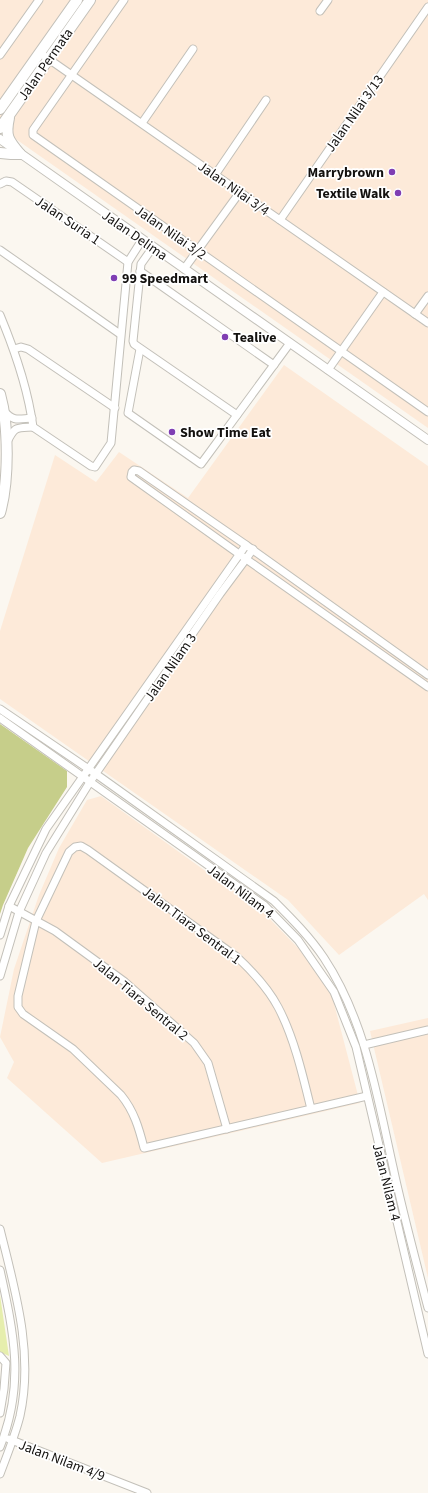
<svg xmlns="http://www.w3.org/2000/svg" width="428" height="1493" font-family="'Source Sans 3',sans-serif">
	<style>
		.industrial { fill: #fdead9 }
		.green { fill: #e6eead }
		.forest { fill: #c6ce8a }
		.lines { fill: none; stroke-linecap: round; stroke-linejoin: round }
		.minor-casing { stroke: #c3c0b9; stroke-width: 9 }
		.tertiary-casing { stroke: #c3c0b9; stroke-width: 10 }
		.secondary-casing { stroke: #c3c0b9; stroke-width: 12 }
		.minor { stroke: #fff; stroke-width: 7 }
		.tertiary { stroke: #fff; stroke-width: 8 }
		.secondary { stroke: #fff; stroke-width: 10 }
		.poi-dot { fill: #7f3eb3; stroke: #fff; stroke-width: 1.5 }
		.labels { text-anchor: middle; stroke-width: 3.5; stroke-linejoin: round; paint-order: stroke }
		.street-label { font-size: 14px; fill: #13110f; stroke: #fff }
		.poi-label { font-size: 14px; font-weight: bold; fill: #13110f; stroke: #fff; text-anchor: start }
	</style>
	<rect width="100%" height="100%" fill="#fbf7f0"/>
	<g class="industrial">
		<path d="M0 0H428V428L0 128Z"/>
		<path d="M284 365 428 466V900L424 894 339 955 288 900 0 699V631L55 455 96 482 119 452 188 498Z"/>
		<path d="M101 796 264 913 299 949 332 996 360 1103 102 1163 7 1078 14 1062 0 1037 14 969 39 895 59 848 87 800Z"/>
		<path d="M428 1018V1278L370 1031Z"/>
	</g>
	<path class="green" d="M0 1295 9 1356 0 1352Z"/>
	<path class="forest" d="M0 724 67 771V787L28 848 3 905 0 914Z"/>
	<g class="lines">
		<g class="minor-casing">
			<g id="minor">
				<path d="M124 0 33 130V135L428 412"/>
				<path d="M320 11 328 0"/>
				<path d="M40 53 428 323"/>
				<path d="M0 55 39 0"/>
				<path d="M142 123 193 49"/>
				<path d="M215 175 266 100"/>
				<path d="M0 184 6 181 12 182 128 262"/>
				<path d="M280 220 428 7"/>
				<path d="M153 247 141 264 133 341 134 344 237 415"/>
				<path d="M0 250 120 334"/>
				<path d="M184 269 240 192"/>
				<path d="M140 271 274 365"/>
				<path d="M415 314 428 296"/>
				<path d="M0 315C15 351 28 388 33 427L91 466 95 467 111 443 128 262 142 240"/>
				<path d="M14 349 21 347 28 349 115 408"/>
				<path d="M140 349 128 413 201 464 290 343"/>
				<path d="M328 370 383 292"/>
				<path d="M4 411C14 422 18 419 32 418"/>
				<path d="M7 442C15 426 16 428 33 427"/>
				<path d="M246 545 139 471 134 470 132 472 131 477 246 559 253 549"/>
				<path d="M0 709 96 774 274 901C292 919 310 937 324 958 365 1020 377 1095 393 1167 403 1214 416 1261 428 1308"/>
				<path d="M0 718 264 905 298 940 334 992 356 1047 428 1354"/>
				<path d="M9 906 55 931 125 982 194 1043 208 1063 227 1129"/>
				<path d="M0 935 9 906 46 829 246 545 428 675"/>
				<path d="M0 976 19 912 46 853 90 782 220 594 246 559 428 687"/>
				<path d="M364 1045 428 1030"/>
				<path d="M311 1109C303 1076 294 1037 278 1007 268 988 253 972 237 957L88 850 81 846 75 847 69 852 36 921 18 996V1007L23 1014 73 1049 121 1095C134 1111 139 1128 144 1148L367 1096"/>
				<path d="M0 1229C15 1290 34 1353 20 1416 15 1436 7 1455 0 1474"/>
				<path d="M0 1270C14 1334 25 1384 0 1447"/>
				<path d="M0 1356 6 1363 4 1389 0 1413"/>
				<path d="M9 1439 147 1493"/>
			</g>
		</g>
		<g class="tertiary-casing">
			<path id="tertiary" d="M0 139 428 440"/>
		</g>
		<g class="secondary-casing">
			<g id="secondary">
				<path d="M0 109 77 0"/>
				<path d="M9 118C5 136 8 140 20 154"/>
				<path d="M0 128 90 0"/>
				<path d="M0 153 11 154H20"/>
				<path d="M0 394C9 426 9 481 0 513"/>
			</g>
		</g>
		<use href="#minor" class="minor"/>
		<use href="#tertiary" class="tertiary"/>
		<use href="#secondary" class="secondary"/>
	</g>
	<g class="poi-dot">
		<circle cx="392" cy="172" r="4"/>
		<circle cx="398" cy="193" r="4"/>
		<circle cx="114" cy="278" r="4"/>
		<circle cx="225" cy="337" r="4"/>
		<circle cx="172" cy="432" r="4"/>
	</g>
	<g class="labels">
		<g class="street-label">
			<text transform="translate(45 64) rotate(-55)" y="5">Jalan Permata</text>
			<text transform="translate(354 113) rotate(-55)" y="5">Jalan Nilai 3/13</text>
			<text transform="translate(234 188) rotate(35)" y="5">Jalan Nilai 3/4</text>
			<text transform="translate(68 220) rotate(34)" y="5">Jalan Suria 1</text>
			<text transform="translate(171 232) rotate(35)" y="5">Jalan Nilai 3/2</text>
			<text transform="translate(135 235) rotate(35)" y="5">Jalan Delima</text>
			<text transform="translate(170 667) rotate(-55)" y="5">Jalan Nilam 3</text>
			<text transform="translate(241 891) rotate(37)" y="5">Jalan Nilam 4</text>
			<text transform="translate(192 925) rotate(37)" y="5">Jalan Tiara Sentral 1</text>
			<text transform="translate(141 999) rotate(40)" y="5">Jalan Tiara Sentral 2</text>
			<text transform="translate(387 1182) rotate(76)" y="5">Jalan Nilam 4</text>
			<text transform="translate(62 1460) rotate(21)" y="5">Jalan Nilam 4/9</text>
		</g>
		<g class="poi-label">
			<text x="384" y="177" text-anchor="end">Marrybrown</text>
			<text x="390" y="198" text-anchor="end">Textile Walk</text>
			<text x="122" y="283">99 Speedmart</text>
			<text x="233" y="342">Tealive</text>
			<text x="180" y="437">Show Time Eat</text>
		</g>
	</g>
</svg>
